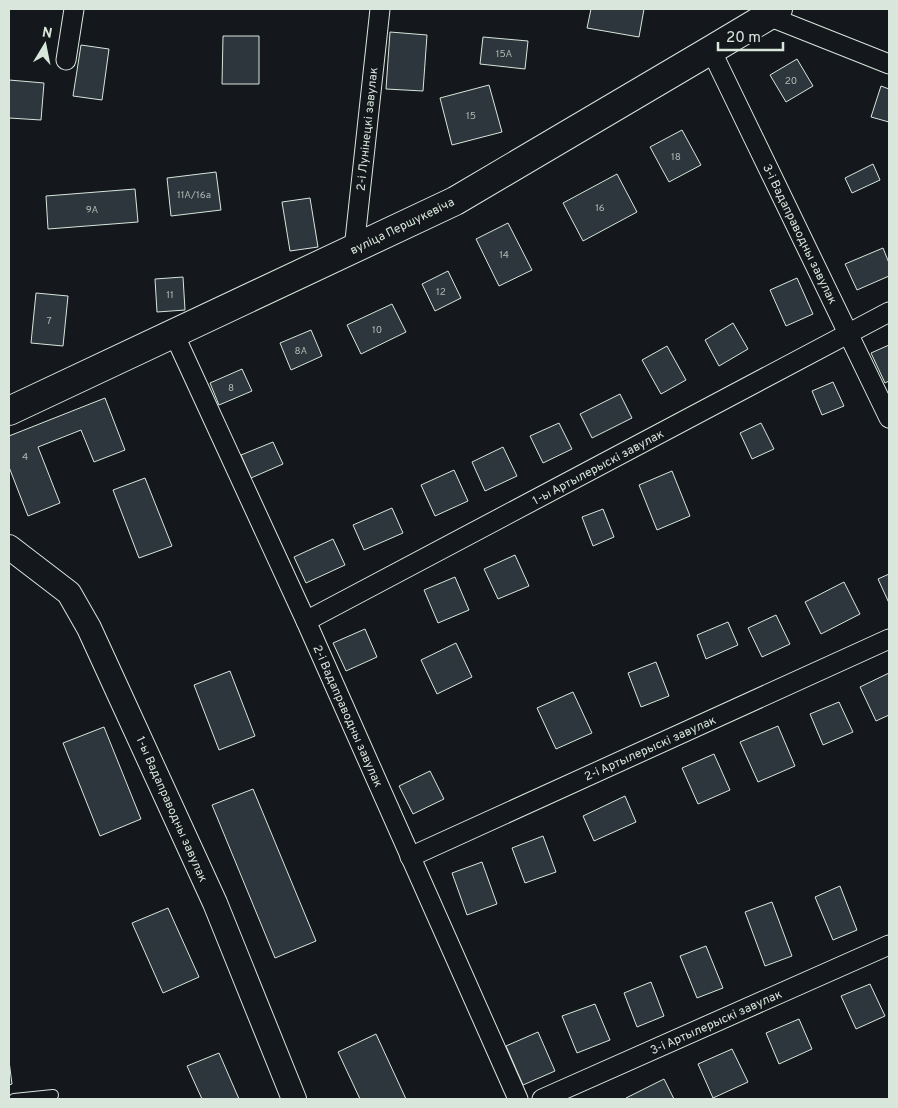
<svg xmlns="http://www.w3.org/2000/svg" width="898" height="1108" font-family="Overpass,sans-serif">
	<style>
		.building { fill: #2c363c; stroke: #d8e6dc }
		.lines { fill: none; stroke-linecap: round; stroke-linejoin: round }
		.service-casing { stroke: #d8e6dc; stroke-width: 12 }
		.minor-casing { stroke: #d8e6dc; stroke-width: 21 }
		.tertiary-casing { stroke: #d8e6dc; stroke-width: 26 }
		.secondary-casing { stroke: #d8e6dc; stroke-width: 30 }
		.service { stroke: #14181c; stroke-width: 10 }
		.minor { stroke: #14181c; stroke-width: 19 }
		.tertiary { stroke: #14181c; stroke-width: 24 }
		.secondary { stroke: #14181c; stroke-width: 28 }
		.labels { text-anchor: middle; stroke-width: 4; stroke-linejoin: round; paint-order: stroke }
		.number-label { font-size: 10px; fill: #adbab4 }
		.street-label { font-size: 12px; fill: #d8e6dc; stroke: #14181c }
	</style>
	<rect width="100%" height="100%" fill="#14181c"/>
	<g class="building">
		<path d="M591 9H644L639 37 587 28Z"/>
		<path d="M390 32 427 35 423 91 386 89Z"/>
		<path d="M223 36H259V84H222Z"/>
		<path d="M483 37 528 41 525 69 480 64Z"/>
		<path d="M81 45 109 49 102 100 73 96Z"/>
		<path d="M797 59 813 86 786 102 770 75Z"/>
		<path d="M9 80 44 83 41 120 9 118Z"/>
		<path d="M489 85 502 132 452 145 440 98Z"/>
		<path d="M881 86 889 89V122L871 117Z"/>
		<path d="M682 130 701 165 669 182 650 147Z"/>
		<path d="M873 164 880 180 852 193 845 178Z"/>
		<path d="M216 172 221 210 171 216 167 178Z"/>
		<path d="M617 174 637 212 583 241 563 203Z"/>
		<path d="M135 189 138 222 48 229 46 196Z"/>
		<path d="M310 198 318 247 290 251 282 202Z"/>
		<path d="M508 223 532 270 499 286 476 239Z"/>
		<path d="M883 248 889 263V276L857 290 845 264Z"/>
		<path d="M448 271 461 298 435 311 422 284Z"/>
		<path d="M183 277 185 310 157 312 155 279Z"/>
		<path d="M797 278 813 314 786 326 770 290Z"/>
		<path d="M36 293 68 296 63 346 31 343Z"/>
		<path d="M392 304 406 332 361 354 347 325Z"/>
		<path d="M733 323 748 349 719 366 705 340Z"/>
		<path d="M311 330 322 356 291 370 280 343Z"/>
		<path d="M889 345V381L885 383 871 353Z"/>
		<path d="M667 346 686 380 661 394 642 360Z"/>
		<path d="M242 369 252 391 219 405 210 383Z"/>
		<path d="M833 382 844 406 822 415 812 391Z"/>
		<path d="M620 394 632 418 592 438 580 414Z"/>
		<path d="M105 398 125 450 94 462 81 430 38 447 60 503 28 516 9 467V436Z"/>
		<path d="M559 423 572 449 543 463 530 436Z"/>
		<path d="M761 423 774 449 752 459 740 433Z"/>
		<path d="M273 442 283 464 251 478 241 455Z"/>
		<path d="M503 447 517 476 485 491 472 462Z"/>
		<path d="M454 470 468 501 435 516 421 485Z"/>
		<path d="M672 471 690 516 657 530 639 485Z"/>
		<path d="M145 478 172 546 139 558 113 490Z"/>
		<path d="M392 508 403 533 364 550 353 525Z"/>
		<path d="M603 509 614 537 593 546 582 517Z"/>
		<path d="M333 539 345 565 306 583 294 557Z"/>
		<path d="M515 555 529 586 498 599 484 569Z"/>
		<path d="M889 574V603L878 579Z"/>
		<path d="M455 577 469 610 438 623 424 590Z"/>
		<path d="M844 582 860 614 821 634 805 602Z"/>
		<path d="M776 615 790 644 762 657 748 628Z"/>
		<path d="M728 622 738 645 706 659 697 635Z"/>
		<path d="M365 629 377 657 346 671 333 643Z"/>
		<path d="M456 643 472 677 437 694 421 660Z"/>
		<path d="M656 662 669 696 641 707 628 673Z"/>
		<path d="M230 671 255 736 219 750 194 685Z"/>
		<path d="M889 673V715L876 721 860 687Z"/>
		<path d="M573 692 592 733 556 749 537 708Z"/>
		<path d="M839 702 853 732 823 745 810 714Z"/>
		<path d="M778 726 795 766 758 782 740 742Z"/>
		<path d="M104 727 141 819 100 836 63 743Z"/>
		<path d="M714 754 730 790 698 804 682 768Z"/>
		<path d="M430 771 444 799 413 814 399 786Z"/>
		<path d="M253 789 316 941 275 958 212 805Z"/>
		<path d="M625 796 636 822 594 841 583 816Z"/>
		<path d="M543 836 556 872 525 883 512 848Z"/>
		<path d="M482 862 497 904 467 915 452 873Z"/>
		<path d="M840 886 857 930 833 940 815 897Z"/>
		<path d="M772 902 792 956 765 966 745 912Z"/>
		<path d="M168 908 199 977 163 993 132 923Z"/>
		<path d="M706 946 723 988 697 998 680 956Z"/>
		<path d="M651 982 664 1016 637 1027 624 993Z"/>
		<path d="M870 984 885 1016 856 1029 841 996Z"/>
		<path d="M595 1004 610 1040 577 1053 562 1016Z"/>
		<path d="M799 1019 812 1049 779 1064 766 1033Z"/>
		<path d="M538 1032 555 1071 523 1085 506 1046Z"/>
		<path d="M376 1034 406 1099H360L338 1052Z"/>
		<path d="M732 1049 748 1082 713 1098 698 1064Z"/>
		<path d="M219 1053 239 1099H202L187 1066Z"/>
		<path d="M9 1061 12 1084 9 1085Z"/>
		<path d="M664 1079 674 1099H626V1098Z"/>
	</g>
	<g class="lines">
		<g class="service-casing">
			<path id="service" d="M14 1099 53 1095"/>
		</g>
		<g class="minor-casing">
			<g id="minor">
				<path d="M768 16 889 64"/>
				<path d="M711 50 889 418"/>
				<path d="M66 60 74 9"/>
				<path d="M354 249 380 9"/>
				<path d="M174 334 306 621 518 1099"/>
				<path d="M306 621 889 312"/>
				<path d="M410 857 889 639"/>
				<path d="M542 1099 889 945"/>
			</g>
		</g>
		<g class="tertiary-casing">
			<path id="tertiary" d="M9 547 69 593 89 628 215 903 294 1099"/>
		</g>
		<g class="secondary-casing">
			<path id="secondary" d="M9 411 455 201 711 50 768 16 778 9"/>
		</g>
		<use href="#service" class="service"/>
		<use href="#minor" class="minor"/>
		<use href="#tertiary" class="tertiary"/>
		<use href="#secondary" class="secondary"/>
	</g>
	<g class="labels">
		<g class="number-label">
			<text x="504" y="57">15А</text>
			<text x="791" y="84">20</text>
			<text x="471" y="119">15</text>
			<text x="676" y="160">18</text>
			<text x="194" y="198">11А/16а</text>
			<text x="600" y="211">16</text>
			<text x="92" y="213">9А</text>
			<text x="504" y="258">14</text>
			<text x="441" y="295">12</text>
			<text x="170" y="298">11</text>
			<text x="49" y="324">7</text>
			<text x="377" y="333">10</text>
			<text x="301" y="354">8А</text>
			<text x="231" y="391">8</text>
			<text x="25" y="460">4</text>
		</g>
		<g class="street-label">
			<text transform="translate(367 129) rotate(-84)" y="4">2-і Лунінецкі завулак</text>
			<text transform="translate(402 226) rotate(-26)" y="4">вуліца Першукевіча</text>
			<text transform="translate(800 234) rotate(64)" y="4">3-і Вадаправодны завулак</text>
			<text transform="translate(598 467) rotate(-28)" y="4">1-ы Артылерыскі завулак</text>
			<text transform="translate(348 716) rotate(66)" y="4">2-і Вадаправодны завулак</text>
			<text transform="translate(650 748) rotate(-24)" y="4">2-і Артылерыскі завулак</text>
			<text transform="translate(172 809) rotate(66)" y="4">1-ы Вадаправодны завулак</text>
			<text transform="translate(716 1022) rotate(-24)" y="4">3-і Артылерыскі завулак</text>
		</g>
	</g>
	<rect width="898" height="1108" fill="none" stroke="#d8e6dc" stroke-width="20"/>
	<g transform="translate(45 45) rotate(10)" stroke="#14181c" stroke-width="4" paint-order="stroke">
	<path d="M0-4L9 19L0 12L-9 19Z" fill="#d8e6dc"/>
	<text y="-8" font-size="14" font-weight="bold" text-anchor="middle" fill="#d8e6dc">N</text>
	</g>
	<path d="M718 42v8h65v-8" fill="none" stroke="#d8e6dc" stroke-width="2.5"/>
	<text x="726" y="42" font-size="15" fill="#d8e6dc" stroke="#14181c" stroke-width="4" paint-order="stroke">20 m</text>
</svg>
